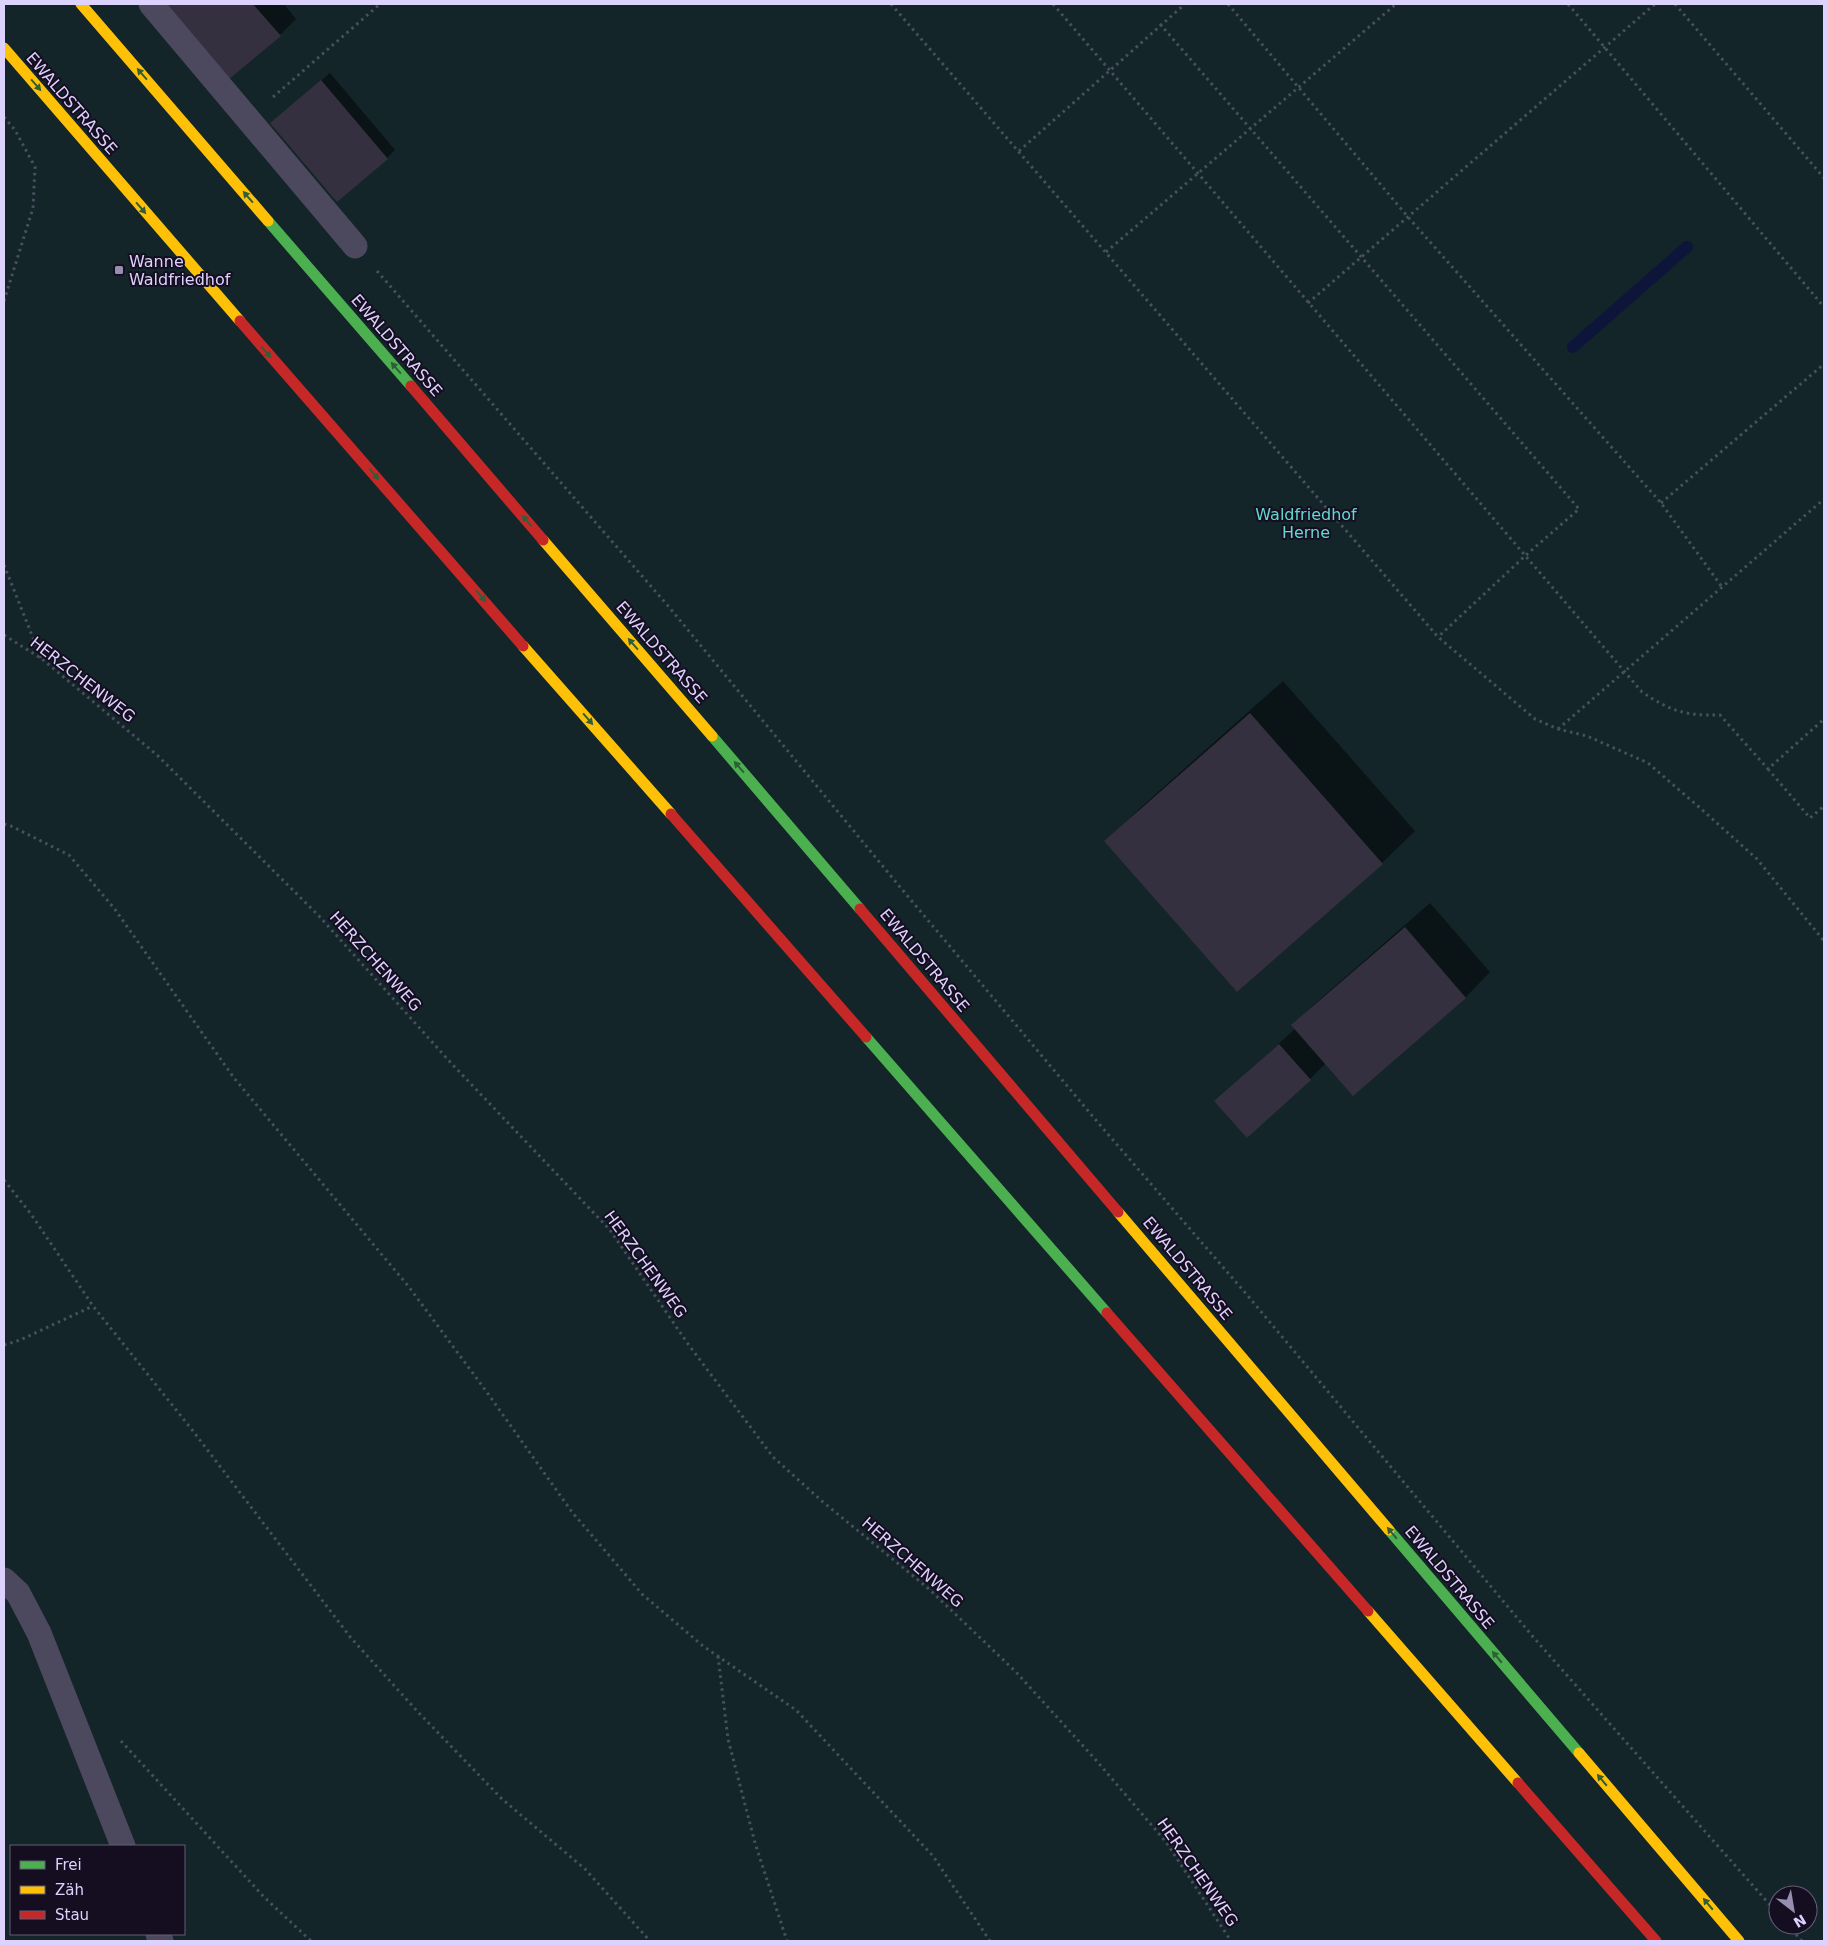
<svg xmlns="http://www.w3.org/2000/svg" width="1828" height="1945" font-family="'DejaVu Sans',sans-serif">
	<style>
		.green { fill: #132529; fill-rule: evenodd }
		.shadow { fill: #0007 }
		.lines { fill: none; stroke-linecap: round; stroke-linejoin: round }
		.stream { stroke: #0d163a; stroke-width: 12 }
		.building { fill: #35303f }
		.path { stroke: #484f5e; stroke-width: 3; stroke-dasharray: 2.5 4; stroke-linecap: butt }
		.lane { stroke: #4c485e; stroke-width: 25 }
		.fast { stroke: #4caf50; stroke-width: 11 }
		.slow { stroke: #ffc107; stroke-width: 11 }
		.jam { stroke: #c62828; stroke-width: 11 }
		.oneway { fill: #305e38 }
		.poi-dot { fill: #978eaf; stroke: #150e21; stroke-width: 2 }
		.labels { text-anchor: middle; stroke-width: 4; stroke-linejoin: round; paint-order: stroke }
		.street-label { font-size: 16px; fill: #ddd1fd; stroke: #150e21 }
		.poi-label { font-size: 16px; fill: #ddd1fd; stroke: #150e21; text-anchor: start }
		.park-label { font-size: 16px; fill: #61d9cf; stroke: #150e21 }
	</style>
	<rect width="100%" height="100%" fill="#16121d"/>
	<path class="green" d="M4 4H1824V1941H4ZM11 1846H184V1934H11ZM1778 1895H1808V1925H1778Z"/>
	<g class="shadow">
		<path d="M167 4H284L296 19 280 35 229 77Z"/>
		<path d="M330 73 395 150 387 158 280 116Z"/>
		<path d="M1283 681 1415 831 1382 863 1106 842 1139 809Z"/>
		<path d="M1430 903 1490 972 1466 997 1353 1095 1326 1063 1310 1079 1216 1101 1296 1028 1293 1025 1318 1001Z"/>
	</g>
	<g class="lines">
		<path class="stream" d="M1573 347 1687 247"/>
	</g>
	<g class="building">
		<path d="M166 4H253L281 36 229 79Z"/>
		<path d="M321 80 388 159 337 202 270 123Z"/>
		<path d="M1250 713 1383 864 1237 992 1104 841Z"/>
		<path d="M1405 927 1466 998 1353 1096 1291 1025Z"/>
		<path d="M1279 1044 1311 1080 1247 1138 1214 1101Z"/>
	</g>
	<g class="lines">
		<g class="path">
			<path d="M891 4 1438 637 1535 719 1558 729 1587 736 1648 763 1699 807 1757 859 1824 941"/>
			<path d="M1053 4 1642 692C1670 711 1686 716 1720 715L1768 769 1824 719"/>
			<path d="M1228 4 1408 217 1661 503 1722 587"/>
			<path d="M1568 4 1824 307"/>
			<path d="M1675 4 1824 178"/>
			<path d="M1160 24 1579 509 1525 556 1438 637"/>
			<path d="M273 97 380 4"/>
			<path d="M4 117 15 130 35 167 33 208 4 301"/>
			<path d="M1019 151 1185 4"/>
			<path d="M1106 252 1396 4"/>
			<path d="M377 271 669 607 900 887 1100 1125 1248 1296 1534 1638 1778 1914"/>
			<path d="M1308 303 1655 4"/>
			<path d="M1661 503 1824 364"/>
			<path d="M4 565 41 658"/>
			<path d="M4 635 42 659 157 755 319 916 451 1063 610 1230 688 1344 773 1457 823 1502 929 1589 1016 1672 1095 1759 1166 1842 1231 1941"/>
			<path d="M1558 729 1824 499"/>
			<path d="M1768 769 1810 818 1824 806"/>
			<path d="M4 824 11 826 69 855 114 908 234 1078 409 1287 486 1391 572 1512 642 1594 703 1646 796 1710 933 1856 990 1941"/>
			<path d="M4 1180 31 1214 93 1306 193 1431 351 1638 418 1712 502 1799 585 1869 650 1941"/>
			<path d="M4 1345 20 1340 93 1306"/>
			<path d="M718 1656 728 1739 755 1843 787 1941"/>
			<path d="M121 1741 264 1897 311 1941"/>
			<path d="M1787 1925 1802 1941"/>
		</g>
		<g class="lane">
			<path d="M151 4 355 246"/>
			<path d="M4 1580 18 1593 39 1633 123 1846"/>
			<path d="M158 1934 161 1941"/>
		</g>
		<g class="fast">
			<path d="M268 221 411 386"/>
			<path d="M712 736 860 909"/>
			<path d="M866 1037 1107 1313"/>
			<path d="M1389 1530 1579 1753"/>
		</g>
		<g class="slow">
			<path d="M81 4 268 221"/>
			<path d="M4 48 240 321"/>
			<path d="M543 540 712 736"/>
			<path d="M523 646 671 814"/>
			<path d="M1118 1212 1389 1530"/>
			<path d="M1368 1611 1518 1783"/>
			<path d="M1579 1753 1739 1941"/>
		</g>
		<g class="jam">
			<path d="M240 321 523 646"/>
			<path d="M411 386 543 540"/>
			<path d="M671 814 866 1037"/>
			<path d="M860 909 1118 1212"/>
			<path d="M1107 1313 1368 1611"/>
			<path d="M1518 1783 1656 1941"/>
		</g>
	</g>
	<defs><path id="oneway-solid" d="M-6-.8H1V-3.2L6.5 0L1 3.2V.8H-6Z" transform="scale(1.25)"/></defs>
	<g class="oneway">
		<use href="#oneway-solid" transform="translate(142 74) rotate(-131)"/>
		<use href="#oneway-solid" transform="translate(36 85) rotate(49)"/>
		<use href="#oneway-solid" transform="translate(248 197) rotate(-131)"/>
		<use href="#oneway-solid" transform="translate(141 208) rotate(49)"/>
		<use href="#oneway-solid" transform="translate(266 352) rotate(49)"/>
		<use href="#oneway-solid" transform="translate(396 368) rotate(-131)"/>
		<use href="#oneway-solid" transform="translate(374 474) rotate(49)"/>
		<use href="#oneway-solid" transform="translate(527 521) rotate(-131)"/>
		<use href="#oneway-solid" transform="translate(481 596) rotate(49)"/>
		<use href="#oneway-solid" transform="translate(633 644) rotate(-131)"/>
		<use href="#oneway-solid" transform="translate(588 719) rotate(49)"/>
		<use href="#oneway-solid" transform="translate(739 767) rotate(-131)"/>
		<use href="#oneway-solid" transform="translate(1392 1533) rotate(-130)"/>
		<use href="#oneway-solid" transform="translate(1497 1657) rotate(-130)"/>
		<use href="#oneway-solid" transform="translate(1602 1780) rotate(-130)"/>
		<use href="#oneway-solid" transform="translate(1708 1904) rotate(-130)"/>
	</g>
	<rect class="poi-dot" x="114" y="265" width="10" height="10" rx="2.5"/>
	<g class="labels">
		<g class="street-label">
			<text transform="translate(72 103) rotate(49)" y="6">EWALDSTRASSE</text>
			<text transform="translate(397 345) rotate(49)" y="6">EWALDSTRASSE</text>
			<text transform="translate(662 652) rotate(49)" y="6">EWALDSTRASSE</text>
			<text transform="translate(83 679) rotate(38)" y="6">HERZCHENWEG</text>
			<text transform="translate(925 960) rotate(50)" y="6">EWALDSTRASSE</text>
			<text transform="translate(376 961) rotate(48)" y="6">HERZCHENWEG</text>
			<text transform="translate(646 1264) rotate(54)" y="6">HERZCHENWEG</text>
			<text transform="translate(1188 1268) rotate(50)" y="6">EWALDSTRASSE</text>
			<text transform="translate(913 1562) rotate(41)" y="6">HERZCHENWEG</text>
			<text transform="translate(1450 1577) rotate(50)" y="6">EWALDSTRASSE</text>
			<text transform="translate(1198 1872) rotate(55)" y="6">HERZCHENWEG</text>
		</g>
		<g class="poi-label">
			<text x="129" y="267">Wanne<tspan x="129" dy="18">Waldfriedhof</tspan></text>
		</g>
		<g class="park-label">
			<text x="1306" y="520">Waldfriedhof<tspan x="1306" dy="18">Herne</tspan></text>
		</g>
	</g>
	<rect width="1828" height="1945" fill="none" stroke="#ddd1fd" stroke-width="10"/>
	<rect x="10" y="1845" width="175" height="90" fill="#150e21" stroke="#655c79"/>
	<rect x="20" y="1861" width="25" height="8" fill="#4caf50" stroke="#655c79"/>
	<text x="55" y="1870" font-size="15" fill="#ddd1fd">Frei</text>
	<rect x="20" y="1886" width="25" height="8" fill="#ffc107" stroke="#655c79"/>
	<text x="55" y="1895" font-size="15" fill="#ddd1fd">Zäh</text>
	<rect x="20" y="1911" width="25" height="8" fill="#c62828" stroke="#655c79"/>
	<text x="55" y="1920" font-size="15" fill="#ddd1fd">Stau</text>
	<g transform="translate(1793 1910) rotate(149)"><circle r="24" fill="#150e21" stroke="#655c79"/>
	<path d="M0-4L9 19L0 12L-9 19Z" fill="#978eaf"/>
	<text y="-8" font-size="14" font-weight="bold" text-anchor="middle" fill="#ddd1fd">N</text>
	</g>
</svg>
